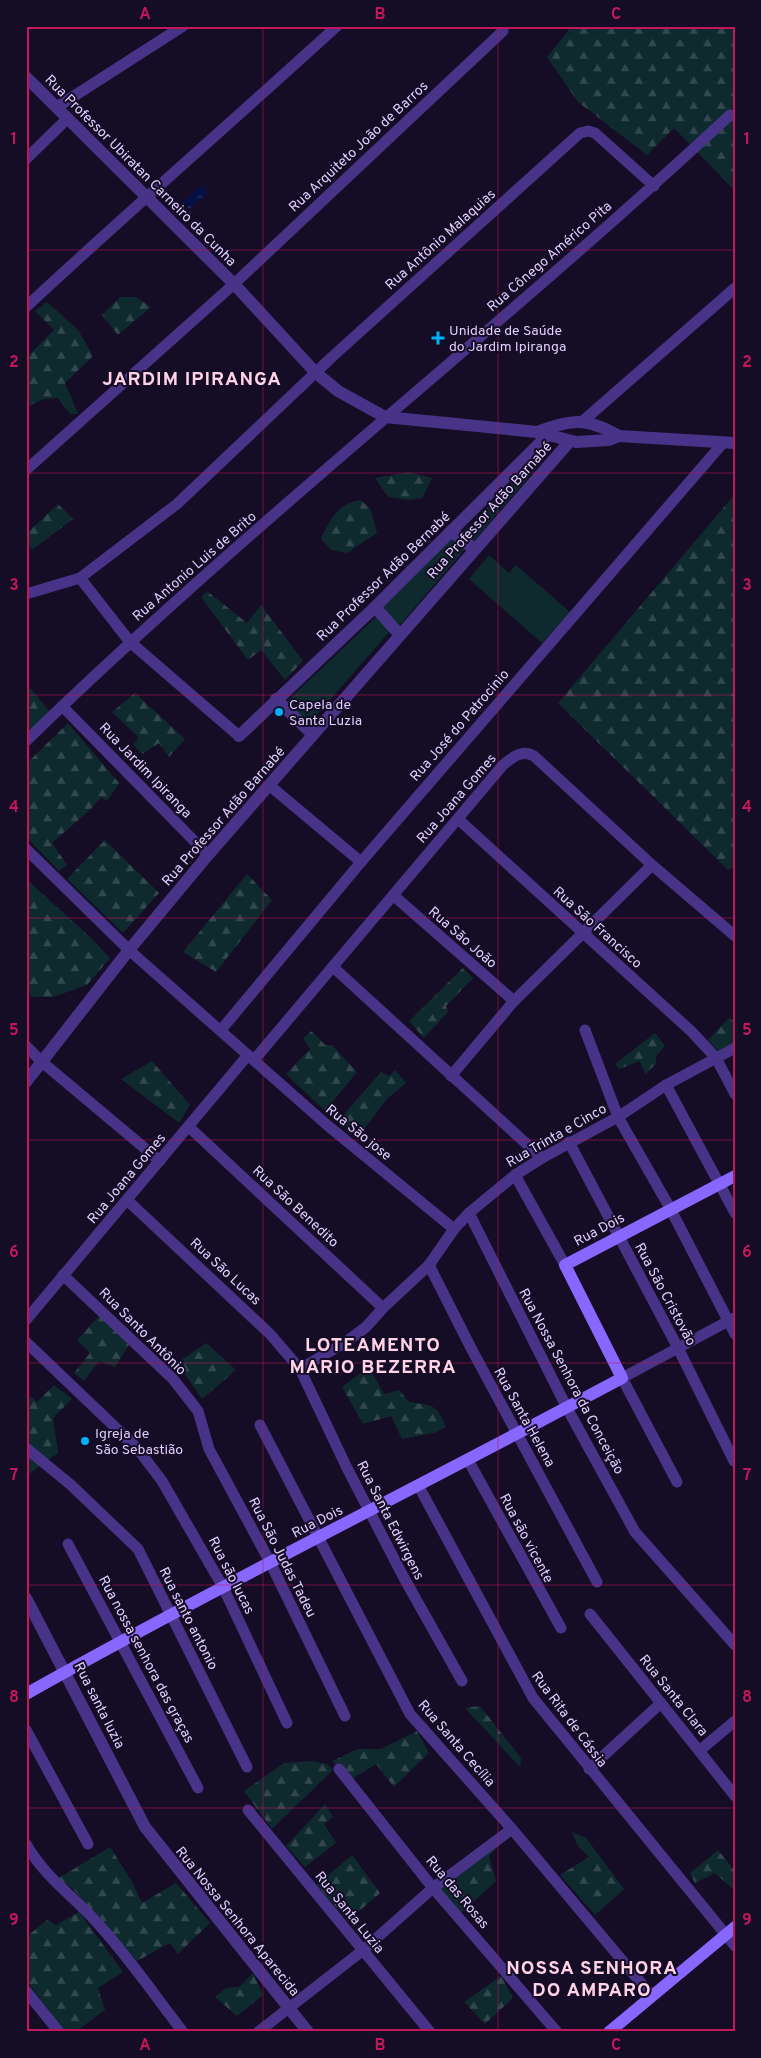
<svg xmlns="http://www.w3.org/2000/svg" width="761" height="2058" font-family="Overpass,sans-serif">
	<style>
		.green { fill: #0f2a2f }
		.forest { fill: url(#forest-firs) }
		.water { fill: url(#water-ripples) }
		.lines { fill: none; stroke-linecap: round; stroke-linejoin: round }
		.minor { stroke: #473488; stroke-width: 11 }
		.tertiary { stroke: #473488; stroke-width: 12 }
		.secondary { stroke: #8867ff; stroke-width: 12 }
		.grid { fill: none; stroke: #c2185b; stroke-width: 1; stroke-opacity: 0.55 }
		.poi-dot { fill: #00b2fb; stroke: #150c25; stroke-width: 2 }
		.labels { text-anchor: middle; stroke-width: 4; stroke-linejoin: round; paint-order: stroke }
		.street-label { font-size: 14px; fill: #dfd0ff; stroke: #150c25 }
		.poi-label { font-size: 14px; fill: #dfd0ff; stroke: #150c25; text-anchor: start }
		.district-label { font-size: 19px; font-weight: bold; letter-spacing: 1px; fill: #ffd2e6; stroke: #150c25 }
		.neatline { fill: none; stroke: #c2185b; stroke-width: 2 }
		.grid-label { font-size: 16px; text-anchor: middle; font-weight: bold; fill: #c2185b }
	</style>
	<defs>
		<pattern id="forest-firs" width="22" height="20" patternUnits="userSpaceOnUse" patternTransform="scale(1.25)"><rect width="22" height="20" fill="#0f2a2f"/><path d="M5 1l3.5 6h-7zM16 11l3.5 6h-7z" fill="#32484e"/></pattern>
		<pattern id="water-ripples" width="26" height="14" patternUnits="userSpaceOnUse" patternTransform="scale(1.25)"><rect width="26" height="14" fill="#061045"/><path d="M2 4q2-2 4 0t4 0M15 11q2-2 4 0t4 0" fill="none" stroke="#2a3261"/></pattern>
	</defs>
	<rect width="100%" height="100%" fill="#150c25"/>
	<g class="green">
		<path d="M535 458 540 464 472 543 461 534Z"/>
		<path d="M453 537 466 548 398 627 381 609Z"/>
		<path d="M489 555 509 573 516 565 570 612 542 643 469 579Z"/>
		<path d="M377 616 390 631 309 724 286 702Z"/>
	</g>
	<g class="forest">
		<path d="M572 26H725L735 30V191L674 128 647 155 578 102 547 57Z"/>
		<path d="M120 297H136L151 307 118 335 102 315Z"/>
		<path d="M47 302 78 330 93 356 65 383 78 414H70L58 398 44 399 26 407V358L54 330 35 311Z"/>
		<path d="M409 472 432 478 422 498 410 500 388 497 375 478Z"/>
		<path d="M735 494V866L728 870 558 703Z"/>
		<path d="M360 500 370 508 377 533 347 553 331 550 321 538C331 519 337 504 360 500Z"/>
		<path d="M58 504 73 519 32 550 26 544V534Z"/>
		<path d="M207 591 247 623 261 605 303 661 285 680 261 650 248 660 201 597Z"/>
		<path d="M26 683 55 718 26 745Z"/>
		<path d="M135 693 185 739 169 757 159 743 142 754 134 745 138 737 112 712Z"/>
		<path d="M68 723 119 783 107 801 101 797 91 809 52 843 67 865 59 871 26 837V764Z"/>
		<path d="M105 840 159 893 123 933 67 879Z"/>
		<path d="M247 874 272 900 216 972 183 952Z"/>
		<path d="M26 879 90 937 110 958 87 985 53 997H31L26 990Z"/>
		<path d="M463 968 473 978 446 1006 448 1012 424 1038 409 1021Z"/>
		<path d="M730 1017 735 1023V1043L720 1053 708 1040Z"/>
		<path d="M312 1031 325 1045H332L357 1072 325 1111 286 1074 310 1049 303 1038Z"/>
		<path d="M655 1033 665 1046 656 1056V1064L645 1074 640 1061 619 1069 615 1064Z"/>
		<path d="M152 1061 190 1105 179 1123 121 1079Z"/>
		<path d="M395 1070 406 1083 387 1099 358 1137 338 1121 381 1072 389 1076Z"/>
		<path d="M99 1316 129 1345 115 1367 99 1361 84 1381 74 1373 90 1353 77 1340Z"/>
		<path d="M206 1343 236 1370 202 1399 177 1363Z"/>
		<path d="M369 1367 384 1394 399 1390 409 1402C433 1406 436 1403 446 1427L434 1433 402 1439 391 1416 363 1424 342 1387Z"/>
		<path d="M54 1385 72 1399 53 1418 58 1453 26 1476V1393L37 1402Z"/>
		<path d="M480 1706 521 1758 520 1767 465 1708Z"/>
		<path d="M417 1731 429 1753 394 1787 376 1764 352 1779 332 1761 358 1749H381Z"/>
		<path d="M311 1761 327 1764 333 1770 272 1829 244 1791 284 1763Z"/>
		<path d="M325 1804 333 1817 324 1824 336 1843 305 1867 286 1846Z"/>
		<path d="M572 1832 586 1838 624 1889 595 1915 560 1875 589 1857 578 1846Z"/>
		<path d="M508 1835 489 1856 496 1881 461 1913 438 1888Z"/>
		<path d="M110 1847 131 1880 142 1903 176 1883 210 1923 178 1954 170 1943 137 1961 72 1888 57 1879Z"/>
		<path d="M718 1850 735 1871V1891L715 1873 695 1883 690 1873Z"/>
		<path d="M352 1855 380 1893 348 1921 317 1885Z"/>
		<path d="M79 1912 123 1972 98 1988 105 2010 75 2032H65L26 1980V1937L47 1920 56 1925Z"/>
		<path d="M253 1973 263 1995 237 2016 215 1997 226 1988 239 1987Z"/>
		<path d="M501 1976 513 1998 485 2024 464 2002Z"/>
	</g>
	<path class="water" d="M203 185 208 193 189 209 183 201Z"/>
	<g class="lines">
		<g class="minor">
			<path d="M57 107 183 26"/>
			<path d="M26 159 68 118"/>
			<path d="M26 307C128 212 234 120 337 26"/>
			<path d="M583 421 735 288"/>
			<path d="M26 470 234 284 503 31"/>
			<path d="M80 578 130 642 239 736"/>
			<path d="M26 594 80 578 177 504 332 357 580 133 588 131 595 133 654 186"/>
			<path d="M62 706 208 855"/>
			<path d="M26 741C251 522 500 329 730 115"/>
			<path d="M269 785 361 862"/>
			<path d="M458 819 692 1032 716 1058 735 1094"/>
			<path d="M26 849 129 950 327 1125 454 1229"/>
			<path d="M393 895 514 1001"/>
			<path d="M333 967 542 1158"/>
			<path d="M221 1030 361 862 723 443"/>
			<path d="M585 1030 618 1117 670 1208 735 1334"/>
			<path d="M26 1046 42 1062 160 1161"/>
			<path d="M254 1060 503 765C513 757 522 749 534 756L652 865 735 936"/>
			<path d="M451 1076 514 1001 652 865"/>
			<path d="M666 1085 735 1213"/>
			<path d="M189 1127 383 1308"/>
			<path d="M569 1142 678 1348 734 1461"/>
			<path d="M515 1175 565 1265"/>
			<path d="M127 1200 270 1334 300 1369 347 1468 404 1578 462 1681"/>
			<path d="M469 1213 567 1408 635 1532 735 1645"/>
			<path d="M429 1265 472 1350 597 1582"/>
			<path d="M63 1275 173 1379 198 1411 209 1449 270 1562 345 1716"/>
			<path d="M26 1320 248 1055"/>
			<path d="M26 1342 137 1448 162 1481 223 1587 287 1723"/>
			<path d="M300 1369 346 1342 366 1327 383 1308 429 1265 454 1229 469 1213 515 1175 542 1158 618 1117 666 1085 735 1048"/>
			<path d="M260 1425 410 1714 512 1829 652 1996"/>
			<path d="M26 1448 71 1485 138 1549 247 1767"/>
			<path d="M468 1460 561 1628"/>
			<path d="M677 1482 622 1378 734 1318"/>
			<path d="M418 1485 533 1698 735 1946"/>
			<path d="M68 1544 198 1788"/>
			<path d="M590 1614 735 1796"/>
			<path d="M26 1730 88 1844"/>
			<path d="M699 1751 735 1721"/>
			<path d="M339 1769 433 1888 557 2032"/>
			<path d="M589 1769 661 1703"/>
			<path d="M248 1810 430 2032"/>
			<path d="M26 1844C45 1878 75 1897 100 1926 130 1959 156 1997 183 2032"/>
			<path d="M26 1991 59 2032"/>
			<path d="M258 2032 362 1951 433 1888 512 1829"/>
		</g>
		<g class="tertiary">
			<path d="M26 77 235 285 315 372 338 391 385 417 537 432 576 442 609 440 619 436 735 443"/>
			<path d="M537 432C572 419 586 417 619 436"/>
			<path d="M451 531 474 549"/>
			<path d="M375 607 399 634"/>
			<path d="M276 699 312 734"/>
			<path d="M239 736 375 607 547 436"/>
			<path d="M26 1082 129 950 208 855 570 441"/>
			<path d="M26 1598 145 1827 308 2032"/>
		</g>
		<g class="secondary">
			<path d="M26 1694C222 1584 424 1484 622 1378L565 1265 735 1176"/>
			<path d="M609 2032 735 1927"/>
		</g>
	</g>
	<path class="grid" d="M263 26V2032M498 26V2032M26 250H735M26 473H735M26 695H735M26 918H735M26 1140H735M26 1363H735M26 1585H735M26 1808H735"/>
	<g class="poi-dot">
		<path d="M435.5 330.5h5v5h5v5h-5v5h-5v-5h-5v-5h5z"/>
		<circle cx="279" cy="712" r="5"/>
		<circle cx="85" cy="1441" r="5"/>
	</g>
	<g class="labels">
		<g class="street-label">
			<text transform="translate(358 146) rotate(-43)" y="5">Rua Arquiteto João de Barros</text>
			<text transform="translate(141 170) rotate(45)" y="5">Rua Professor Ubiratan Carneiro da Cunha</text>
			<text transform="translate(440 239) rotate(-42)" y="5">Rua Antônio Malaquias</text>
			<text transform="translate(549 256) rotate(-41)" y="5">Rua Cônego Américo Pita</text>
			<text transform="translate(489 510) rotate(-48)" y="5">Rua Professor Adão Barnabé</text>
			<text transform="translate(194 566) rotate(-41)" y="5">Rua Antonio Luis de Brito</text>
			<text transform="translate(383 576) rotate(-44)" y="5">Rua Professor Adão Bernabé</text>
			<text transform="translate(459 725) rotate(-49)" y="5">Rua José do Patrocinio</text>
			<text transform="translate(146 770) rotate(46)" y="5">Rua Jardim Ipiranga</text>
			<text transform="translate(456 798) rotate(-49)" y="5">Rua Joana Gomes</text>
			<text transform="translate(223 816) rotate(-49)" y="5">Rua Professor Adão Barnabé</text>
			<text transform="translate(598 927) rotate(42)" y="5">Rua São Francisco</text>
			<text transform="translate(463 937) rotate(41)" y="5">Rua São João</text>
			<text transform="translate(359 1132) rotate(39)" y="5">Rua São jose</text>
			<text transform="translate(556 1135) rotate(-30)" y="5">Rua Trinta e Cinco</text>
			<text transform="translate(126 1178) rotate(-50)" y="5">Rua Joana Gomes</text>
			<text transform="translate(296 1206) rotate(43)" y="5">Rua São Benedito</text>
			<text transform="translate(599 1229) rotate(-28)" y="5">Rua Dois</text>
			<text transform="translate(226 1271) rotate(43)" y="5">Rua São Lucas</text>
			<text transform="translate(666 1294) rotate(62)" y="5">Rua São Cristovão</text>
			<text transform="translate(143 1331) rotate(45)" y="5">Rua Santo Antônio</text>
			<text transform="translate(572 1381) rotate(62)" y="5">Rua Nossa Senhora da Conceição</text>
			<text transform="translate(525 1417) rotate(61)" y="5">Rua Santa Helena</text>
			<text transform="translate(391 1520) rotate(63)" y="5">Rua Santa Edwirgens</text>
			<text transform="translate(317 1521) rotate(-27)" y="5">Rua Dois</text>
			<text transform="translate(527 1538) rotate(62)" y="5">Rua são vicente</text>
			<text transform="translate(283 1557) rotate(63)" y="5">Rua São Judas Tadeu</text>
			<text transform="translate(232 1575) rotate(63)" y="5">Rua são lucas</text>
			<text transform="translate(189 1618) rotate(63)" y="5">Rua santo antonio</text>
			<text transform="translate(147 1659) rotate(62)" y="5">Rua nossa senhora das graças</text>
			<text transform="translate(674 1695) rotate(51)" y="5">Rua Santa Clara</text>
			<text transform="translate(100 1705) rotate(63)" y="5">Rua santa luzia</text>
			<text transform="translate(570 1719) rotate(53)" y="5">Rua Rita de Cássia</text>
			<text transform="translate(457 1743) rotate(49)" y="5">Rua Santa Cecília</text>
			<text transform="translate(458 1892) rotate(50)" y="5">Rua das Rosas</text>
			<text transform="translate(350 1912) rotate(51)" y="5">Rua Santa Luzia</text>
			<text transform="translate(238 1921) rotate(51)" y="5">Rua Nossa Senhora Aparecida</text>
		</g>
		<g class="poi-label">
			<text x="449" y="335">Unidade de Saúde<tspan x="449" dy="16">do Jardim Ipiranga</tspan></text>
			<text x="289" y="709">Capela de<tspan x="289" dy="16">Santa Luzia</tspan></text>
			<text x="95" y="1438">Igreja de<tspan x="95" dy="16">São Sebastião</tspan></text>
		</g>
		<g class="district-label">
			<text x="192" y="385">JARDIM IPIRANGA</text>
			<text x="373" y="1351">LOTEAMENTO<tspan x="373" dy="22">MARIO BEZERRA</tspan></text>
			<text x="592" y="1974">NOSSA SENHORA<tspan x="592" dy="22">DO AMPARO</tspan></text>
		</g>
	</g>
	<rect width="761" height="2058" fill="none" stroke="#150c25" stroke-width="55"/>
	<rect x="28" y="28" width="706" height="2002" class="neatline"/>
	<g class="grid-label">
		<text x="145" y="19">A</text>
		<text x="380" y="19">B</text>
		<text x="616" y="19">C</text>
		<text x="14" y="144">1</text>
		<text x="747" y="144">1</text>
		<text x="14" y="367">2</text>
		<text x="747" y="367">2</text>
		<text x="14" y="590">3</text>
		<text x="747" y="590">3</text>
		<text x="14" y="812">4</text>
		<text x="747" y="812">4</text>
		<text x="14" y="1035">5</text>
		<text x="747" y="1035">5</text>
		<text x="14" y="1257">6</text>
		<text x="747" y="1257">6</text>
		<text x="14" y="1480">7</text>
		<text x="747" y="1480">7</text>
		<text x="14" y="1702">8</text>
		<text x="747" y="1702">8</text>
		<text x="14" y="1925">9</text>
		<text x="747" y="1925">9</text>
		<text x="145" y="2050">A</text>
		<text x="380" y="2050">B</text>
		<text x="616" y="2050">C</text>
	</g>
</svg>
